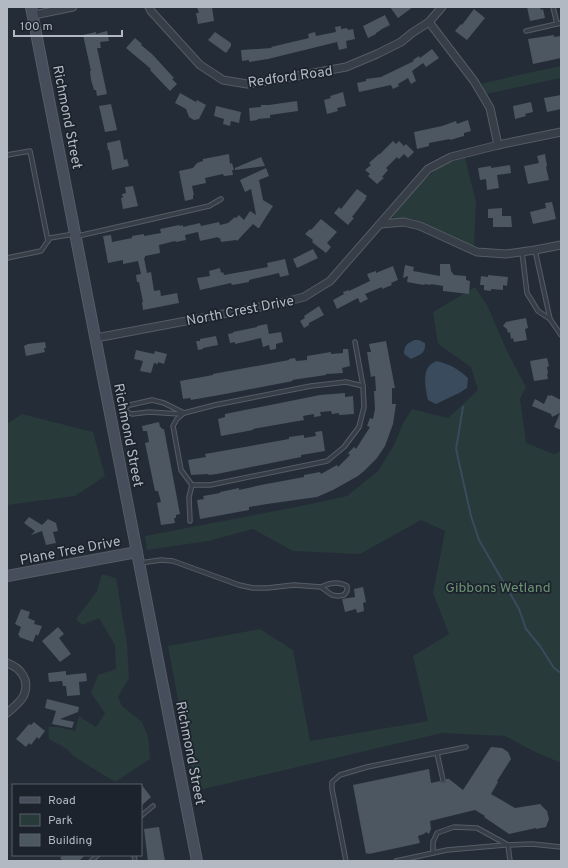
<svg xmlns="http://www.w3.org/2000/svg" width="568" height="868" font-family="Overpass,sans-serif">
	<style>
		.green { fill: #283a3a }
		.water { fill: #3a4b5e }
		.lines { fill: none; stroke-linecap: round; stroke-linejoin: round }
		.stream { stroke: #3a4b5e; stroke-width: 2 }
		.building { fill: #4c5762 }
		.lane-casing { stroke: #555c65; stroke-width: 5.5 }
		.street-casing { stroke: #555c65; stroke-width: 9 }
		.secondary-casing { stroke: #555c65; stroke-width: 12 }
		.lane { stroke: #373e47; stroke-width: 3.5 }
		.street { stroke: #373e47; stroke-width: 7 }
		.secondary { stroke: #454e5a; stroke-width: 10 }
		.labels { text-anchor: middle; stroke-width: 3.5; stroke-linejoin: round; paint-order: stroke }
		.street-label { font-size: 14px; fill: #b2b9c3; stroke: #1c232c }
		.park-label { font-size: 14px; fill: #6c9273; stroke: #1c232c }
	</style>
	<rect width="100%" height="100%" fill="#242c37"/>
	<g class="green">
		<path d="M561 66V78L486 94 481 84 527 73Z"/>
		<path d="M465 158 476 202 474 246 452 238 420 222 412 219H397L394 218 393 216C401 201 429 172 444 165 450 162 458 160 465 158Z"/>
		<path d="M475 287 487 305 508 353 526 387 520 399 526 443 554 454 561 451V763L533 751 505 736 442 733 195 791 168 646 260 629 293 650 310 741 428 721 413 656 449 634 433 593 445 531 421 520 360 554 293 551 253 529 208 541 147 550 145 536 301 506 347 496 378 471 394 445 403 423 412 409 448 418 478 390 471 367 438 344 433 312Z"/>
		<path d="M22 414 93 432 105 476 75 496 7 505V424Z"/>
		<path d="M102 574 116 578 127 644 129 678 118 697 122 706 142 722 148 737 150 759 115 782 73 756 67 749 49 739 48 727H57L75 731 79 716 96 727 105 713 91 693 98 675 116 669 115 645 99 618 82 625 76 619 97 591Z"/>
	</g>
	<g class="water">
		<path d="M414 340H419L425 343C426 354 419 355 411 359L404 354C404 345 407 344 414 340Z"/>
		<path d="M436 361C450 364 458 369 468 378L467 388 459 393 436 404 428 400C426 390 422 373 430 365 432 363 434 363 436 361Z"/>
	</g>
	<g class="lines">
		<path class="stream" d="M463 407 456 449 471 516 479 540 519 609 526 629 540 646 554 668 561 673"/>
	</g>
	<g class="building">
		<path d="M197 7H212L214 21 198 24 196 13H199Z"/>
		<path d="M390 7H413L398 18Z"/>
		<path d="M527 7H540L541 10 543 9 545 18 530 21Z"/>
		<path d="M474 9 485 18 467 40 455 31 461 24 462 25Z"/>
		<path d="M385 15 390 25 380 30H381L376 33V34L368 38 363 26Z"/>
		<path d="M341 26V29L347 28 348 30 353 29 355 39 346 41 347 48 339 50 337 42 268 59 249 62V60L242 61 241 50 272 48 271 47 309 38 308 34 315 32 316 36 336 32 335 27Z"/>
		<path d="M107 31 109 41 100 42 101 48H97L107 94 97 96 96 90H94L91 80 90 71H91L83 35 96 32V34Z"/>
		<path d="M215 32 231 43V46L226 53 208 40Z"/>
		<path d="M554 35V37L561 36V58L533 64 528 39Z"/>
		<path d="M135 38 142 44 141 45 152 54 174 78 172 79 177 84 170 91 150 70 151 69 126 48Z"/>
		<path d="M432 49 439 58 426 67 423 63 412 71 416 81 411 84 408 78 398 84 399 86 393 89 391 85 359 92 357 83 366 81V79L381 77 414 61 413 60 419 56 420 58Z"/>
		<path d="M343 92 346 106 337 108 338 111 327 114 324 100 331 98 330 96Z"/>
		<path d="M180 93 196 102 197 100 206 105 199 119 194 120 189 117 186 109 175 103Z"/>
		<path d="M561 95V109L547 112 544 98Z"/>
		<path d="M297 101 298 111 270 115V118L257 119 258 120 250 121 249 108 261 107V105H269Z"/>
		<path d="M531 102 533 112 525 114 526 116 515 119 513 106Z"/>
		<path d="M111 104 117 130 105 132 99 106Z"/>
		<path d="M216 106 241 112 239 123 231 121 230 126 223 124 224 119 214 116Z"/>
		<path d="M468 120 471 131 464 133V136L450 140V139L429 143V146L417 149 414 132 442 126 456 121 457 124Z"/>
		<path d="M120 140 124 160 127 159 129 166 112 170 109 150H108L107 143Z"/>
		<path d="M393 141 396 144 399 141 404 146 406 144 414 152 408 158 404 154 399 159 397 157 386 168 388 170 382 177 384 178 377 184 368 176 370 174 365 170 371 165 369 163 379 154H380Z"/>
		<path d="M229 154 230 164 232 163 234 170H232L233 175 224 176 223 174 205 178 206 183 192 186 194 195H193V199L185 201 179 171 193 168 197 163 203 161V159Z"/>
		<path d="M545 154 547 166 546 167 549 180 528 184 524 166 539 163 537 156Z"/>
		<path d="M261 157 265 166 235 170V168Z"/>
		<path d="M510 165 511 173 497 175 499 188 487 190 486 179 480 180 478 168 491 166V168Z"/>
		<path d="M266 168 269 176 259 180 263 200 273 206 259 228H258L253 224 237 241 236 240 221 242 220 238H218V237L200 241 198 232 185 235 186 240 176 242 175 241 159 245 160 253 145 256V258H144L147 273 151 272 154 291 160 290 161 296 177 293 179 303 143 310 142 302H143L139 282H137L136 275 141 274 138 261 123 264V260L108 263 103 236 111 235 112 242 132 238V236L144 234V236L161 233 160 229 179 225 180 226 183 225V227L200 223 201 226 219 222 220 225 228 223 235 217 236 218 239 215 244 220 250 211 256 215 251 189 245 192 240 180Z"/>
		<path d="M133 186 138 206 123 209 121 198H123L122 194 126 193 125 187Z"/>
		<path d="M357 189 367 196 365 199H366L352 217 354 218 348 225 334 213 339 207 341 209Z"/>
		<path d="M552 202 556 219 533 224 530 212 546 208 545 203Z"/>
		<path d="M502 208V216H511L512 227H493V218H488V209Z"/>
		<path d="M321 219 337 232 327 243 331 247 326 253 312 242 313 240 305 234 310 229 311 230Z"/>
		<path d="M313 249 318 258 297 268 293 259Z"/>
		<path d="M285 259 289 275 280 277 279 273 249 280V282L232 285 231 283 200 290 197 278 210 276 209 271 220 268 221 273 223 272 224 275 268 267 267 263Z"/>
		<path d="M440 264H450L451 271 454 275 466 276V280L470 281 469 294 443 291V286L431 284V285L425 284 424 285 407 282 408 276 403 278 405 265 414 267 413 271 440 276Z"/>
		<path d="M393 266 398 280 391 283 392 285 382 289V287L365 294 368 299 360 303 358 298 337 309 333 300 344 294 343 292 349 290V291L370 281 367 274 376 271V273Z"/>
		<path d="M488 275 508 277 507 286 503 285V290L491 289V291L484 290V285H480L481 276 488 277Z"/>
		<path d="M319 306 324 315 309 323V325L304 328 300 321 305 318 304 316Z"/>
		<path d="M526 318 528 328 525 329 527 340 514 342 513 338 511 339 510 332 508 333 507 329 503 326 506 322Z"/>
		<path d="M267 324 269 334 281 332 283 342 276 344V349L270 350 269 345 263 347 261 338 235 344V342L230 343 228 334 233 333V332L257 327V326Z"/>
		<path d="M216 336 218 345 203 348V349L198 350 196 341H200V339Z"/>
		<path d="M386 341 394 383 395 388H392V404H396L393 424 385 446 377 458 364 471 358 476 333 490 317 497 267 504 249 507V510L200 519 197 500 204 499 203 496 220 493V492L239 488V490L261 485 304 477V475L320 472 321 474 337 465 338 467 350 455 348 453 354 447 356 449 370 427 367 426 370 418 373 419 375 409 374 391H376L375 376 371 377 367 352H371L369 344Z"/>
		<path d="M45 342 46 348H44L45 352 26 356 24 346 28 344Z"/>
		<path d="M343 349H348L350 366 342 368 343 373 326 374V375L292 380 293 381 225 394 191 400 190 398 183 399 180 381 213 375V374L289 360V359L295 358 296 361 307 360V356L331 352V354L343 353Z"/>
		<path d="M136 350 154 354 155 351 167 354 164 364 158 362V364L154 363 151 373 140 371 143 361 134 359Z"/>
		<path d="M547 358 549 366 547 367 548 373 547 374 548 379 534 381 530 361Z"/>
		<path d="M345 393V397L353 396 354 414 339 415V413L332 414 331 411 320 412 321 416 314 417V414L303 416 304 420 253 429V430L221 436 218 419 225 417V414L320 395Z"/>
		<path d="M548 395 550 396 551 395 561 400V430L554 427 560 413 552 417 551 414 532 406 535 399 544 404Z"/>
		<path d="M159 422 160 427H161L162 429H164L180 514 176 515V518H174L175 523 161 525 157 503 161 502 158 491H155L145 443 149 442 147 431H143L142 426Z"/>
		<path d="M322 431 325 451 301 455V457L217 474 209 475 208 474 191 475 188 460 206 457 205 454 289 439V437L304 435V438L316 436 315 432Z"/>
		<path d="M29 517 42 525 48 519 56 523 58 531 53 532 56 543 46 545 42 531 31 535 35 531 24 523Z"/>
		<path d="M363 587 366 602 363 603 364 611 357 613 356 609 345 612 342 599 355 597 354 589Z"/>
		<path d="M21 609 30 612 28 618 35 621 34 624 42 626 38 636 36 634 33 642 19 637 20 636 18 635 21 627 15 624Z"/>
		<path d="M58 627 64 634 59 638 71 654 60 662 42 641Z"/>
		<path d="M66 671V675L86 673 87 681 79 682 80 695 67 696 66 686H63L62 681 49 682 48 673Z"/>
		<path d="M47 699 79 707 78 712 60 719 74 722 72 728 52 724 56 711 45 708Z"/>
		<path d="M34 722 45 731 39 739 37 737 31 745 29 743 26 747 16 739 29 724 31 725Z"/>
		<path d="M491 747 502 748 508 752 511 759 497 781 498 782 491 794 515 808 540 804 547 811 549 819 546 827 536 829V828L509 834 484 817 485 816 475 810 430 821 431 829 429 834 426 832 424 834 418 836 420 843 369 854 368 853 366 854 353 785 429 769 431 783 440 781 442 783H444L446 781V779H449L463 790Z"/>
		<path d="M141 784 151 797 141 806Z"/>
		<path d="M159 827 165 861H148L144 829Z"/>
		<path d="M63 855H85L79 861H63L60 858Z"/>
	</g>
	<g class="lines">
		<g class="lane-casing">
			<g id="lane">
				<path d="M553 7 557 24"/>
				<path d="M526 31 561 23"/>
				<path d="M7 155 30 151 48 241"/>
				<path d="M78 236 209 206 221 199"/>
				<path d="M535 250 550 319 561 335"/>
				<path d="M522 252 527 293 538 311 550 319"/>
				<path d="M7 258 41 251 50 238 74 234"/>
				<path d="M122 410 132 414 149 412 180 414 215 405 311 386 346 382 363 386"/>
				<path d="M122 410 130 405 152 400 164 403 184 413"/>
				<path d="M184 413 177 419 173 426 181 470 192 485H210L327 461 344 447 359 427 364 407 363 386 355 342"/>
				<path d="M190 521 189 497 192 485"/>
				<path d="M140 563 161 560 173 561 239 585 253 588H267L294 585 321 587 332 595 338 596 344 595 347 591V586C339 581 329 583 321 587"/>
				<path d="M437 753 443 780"/>
				<path d="M141 816 153 806"/>
				<path d="M433 853V842L437 833 454 827 477 828 508 845 510 861"/>
				<path d="M134 855 135 861"/>
				<path d="M91 861 98 855"/>
				<path d="M346 861 332 789V782L340 775 367 767 466 747"/>
				<path d="M396 861 447 850 505 845 532 844 561 847"/>
			</g>
		</g>
		<g class="street-casing">
			<g id="street">
				<path d="M149 7 151 11 200 65 223 80 247 84 286 78 346 67 377 54 401 42 412 33 429 22 442 7"/>
				<path d="M34 15 73 7"/>
				<path d="M429 22 474 81 490 108 498 145"/>
				<path d="M380 224 404 222 420 226 477 252 506 254 535 250 561 245"/>
				<path d="M96 338 281 303 304 297 330 281 428 169 451 157 498 145 561 132"/>
				<path d="M7 663C21 668 30 680 24 695 21 702 13 708 7 713"/>
			</g>
		</g>
		<g class="secondary-casing">
			<g id="secondary">
				<path d="M31 7 197 861"/>
				<path d="M7 576 137 552"/>
			</g>
		</g>
		<use href="#lane" class="lane"/>
		<use href="#street" class="street"/>
		<use href="#secondary" class="secondary"/>
	</g>
	<g class="labels">
		<g class="street-label">
			<text transform="translate(290 76) rotate(-8)" y="5">Redford Road</text>
			<text transform="translate(68 117) rotate(79)" y="5">Richmond Street</text>
			<text transform="translate(240 310) rotate(-11)" y="5">North Crest Drive</text>
			<text transform="translate(129 435) rotate(79)" y="5">Richmond Street</text>
			<text transform="translate(70 550) rotate(-11)" y="5">Plane Tree Drive</text>
			<text transform="translate(191 753) rotate(79)" y="5">Richmond Street</text>
		</g>
		<g class="park-label">
			<text x="498" y="592">Gibbons Wetland</text>
		</g>
	</g>
	<rect width="568" height="868" fill="none" stroke="#b2b9c3" stroke-width="16"/>
	<rect x="12" y="784" width="130" height="72" fill="#1c232c" stroke="#585f68"/>
	<rect x="20" y="797" width="20" height="6" fill="#454e5a" stroke="#585f68"/>
	<text x="48" y="804" font-size="12" fill="#b2b9c3">Road</text>
	<rect x="20" y="814" width="20" height="12" fill="#283a3a" stroke="#585f68"/>
	<text x="48" y="824" font-size="12" fill="#b2b9c3">Park</text>
	<rect x="20" y="834" width="20" height="12" fill="#4c5762" stroke="#585f68"/>
	<text x="48" y="844" font-size="12" fill="#b2b9c3">Building</text>
	<path d="M14 30v6h108v-6" fill="none" stroke="#b2b9c3" stroke-width="2"/>
	<text x="20" y="30" font-size="12" fill="#b2b9c3" stroke="#1c232c" stroke-width="3" paint-order="stroke">100 m</text>
</svg>
